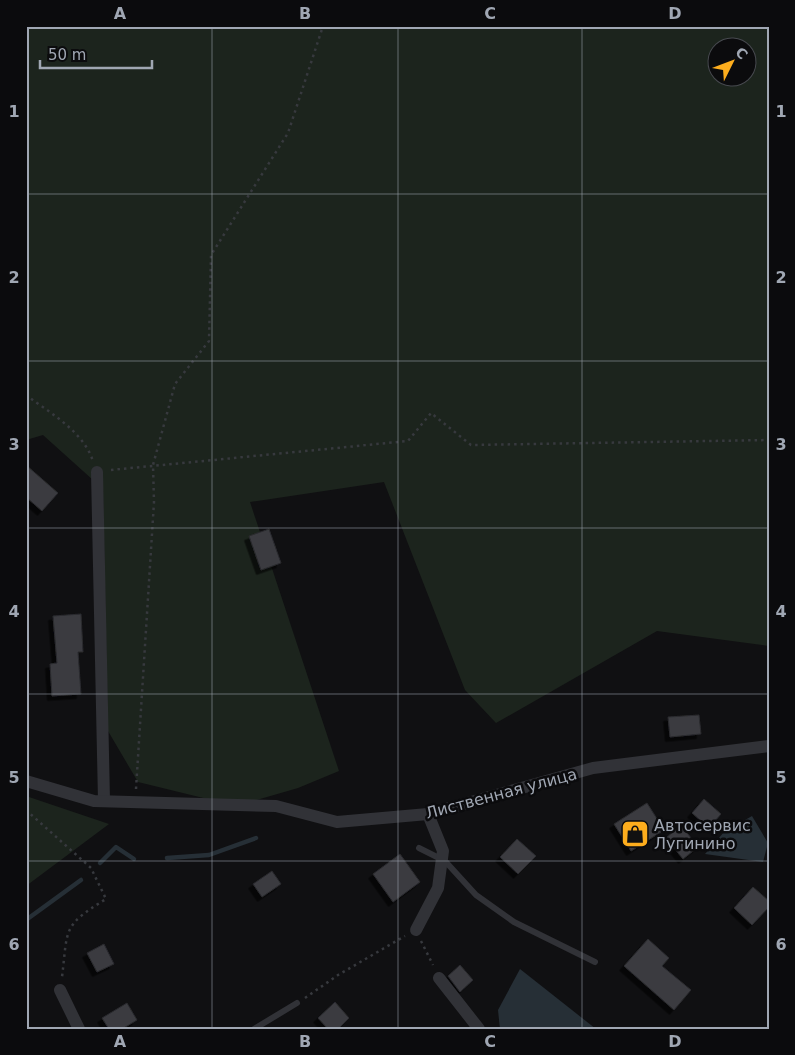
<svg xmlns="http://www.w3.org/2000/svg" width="795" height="1055" font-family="'DejaVu Sans',sans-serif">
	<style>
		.green { fill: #1c241d; fill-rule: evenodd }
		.water { fill: #262f36 }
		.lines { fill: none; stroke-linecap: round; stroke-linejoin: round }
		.stream { stroke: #262f36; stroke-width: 4.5 }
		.building { fill: #3a3b3f; stroke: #2a2a2e; filter: url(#shadow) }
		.path { stroke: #37393e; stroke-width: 2.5; stroke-dasharray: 2.5 4; stroke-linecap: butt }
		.service { stroke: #313237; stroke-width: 6 }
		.minor { stroke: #313237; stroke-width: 12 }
		.grid { fill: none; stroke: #a0a7b3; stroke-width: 1; stroke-opacity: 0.55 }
		.labels { text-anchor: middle; stroke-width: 5; stroke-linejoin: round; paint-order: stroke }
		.street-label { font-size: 16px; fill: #a0a7b3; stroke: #0b0b0d }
		.poi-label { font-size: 16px; fill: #a0a7b3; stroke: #0b0b0d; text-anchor: start }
		.neatline { fill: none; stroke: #a0a7b3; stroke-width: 2 }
		.grid-label { font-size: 16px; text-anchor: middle; font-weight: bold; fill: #a0a7b3 }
	</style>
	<defs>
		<filter id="shadow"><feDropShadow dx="-4.5" dy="4.5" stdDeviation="0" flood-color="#0009"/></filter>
	</defs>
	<rect width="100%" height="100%" fill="#101012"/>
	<g class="green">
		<path d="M26 26H769V646L657 631 496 723 465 690 384 482 250 502 339 771 298 788 236 806 138 782 108 731 103 489 43 435 26 440ZM718 48H748V78H718Z"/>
		<path d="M26 796 109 824 26 886Z"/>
	</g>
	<g class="water">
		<path d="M752 816 768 843 763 862 705 854 724 832Z"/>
		<path d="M520 969 596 1029H500L498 1010Z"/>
	</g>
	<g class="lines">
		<g class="stream">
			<path d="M167 858 209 855 256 838"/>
			<path d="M100 863 116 847 134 859"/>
			<path d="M26 920 81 880"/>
		</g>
	</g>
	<g class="building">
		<path d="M26 465 58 493 42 511 26 497Z"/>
		<path d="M269 529 281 563 261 570 249 536Z"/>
		<path d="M81 614 83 652H78L81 694 52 696 50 664 57 663 53 616Z"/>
		<path d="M699 715 701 734 670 737 668 717Z"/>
		<path d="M704 799 721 814 709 828 692 813Z"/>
		<path d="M647 803 664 830 631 851 614 824Z"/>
		<path d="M681 825 698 847 683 859 666 838Z"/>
		<path d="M517 839 536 856 518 874 500 857Z"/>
		<path d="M400 854 420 882 393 902 373 874Z"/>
		<path d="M272 871 281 884 262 897 253 884Z"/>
		<path d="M753 887 769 901V907L752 925 734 908Z"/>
		<path d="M648 939 669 958 662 966 691 990 674 1010 624 966Z"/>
		<path d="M104 944 114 964 97 972 87 953Z"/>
		<path d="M460 965 473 980 460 992 448 976Z"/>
		<path d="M335 1002 349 1018 338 1029H328L318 1018Z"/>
		<path d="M127 1003 137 1020 122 1029H109L102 1018Z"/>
	</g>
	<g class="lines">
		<g class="path">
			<path d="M26 395C50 413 83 431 93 461"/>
			<path d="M111 470 408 441 431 413 471 445 769 440"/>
			<path d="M136 789 154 502 153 465 175 384 209 341 211 255 288 133 323 26"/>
			<path d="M26 810 91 868 106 899C62 926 68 928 62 977"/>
			<path d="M421 941 433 965"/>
			<path d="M305 998 338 975 405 936"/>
		</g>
		<g class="service">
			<path d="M419 848 445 861 476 895 514 922 595 962"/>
			<path d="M254 1029 297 1003"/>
		</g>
		<g class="minor">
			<path d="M97 472 104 801"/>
			<path d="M26 781 94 801 276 806 337 822 428 814 593 768 769 746"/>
			<path d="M416 930 438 888 443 851 428 814"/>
			<path d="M439 978 479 1029"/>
			<path d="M60 990 79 1029"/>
		</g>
	</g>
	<path class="grid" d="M212 26V1029M398 26V1029M582 26V1029M26 194H769M26 361H769M26 528H769M26 694H769M26 861H769"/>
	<defs>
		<g id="shop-square" transform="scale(1.4375)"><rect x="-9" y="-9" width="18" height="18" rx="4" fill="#fdad1d" stroke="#0b0b0d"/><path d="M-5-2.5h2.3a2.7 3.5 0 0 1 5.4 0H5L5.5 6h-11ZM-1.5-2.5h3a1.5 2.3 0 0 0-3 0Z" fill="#111"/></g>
	</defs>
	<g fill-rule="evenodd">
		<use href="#shop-square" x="635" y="834"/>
	</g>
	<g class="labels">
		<g class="street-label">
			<text transform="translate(501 793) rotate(-15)" y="6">Лиственная улица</text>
		</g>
		<g class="poi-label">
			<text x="654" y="831">Автосервис<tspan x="654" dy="18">Лугинино</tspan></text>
		</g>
	</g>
	<rect width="795" height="1055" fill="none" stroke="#0b0b0d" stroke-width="55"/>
	<g transform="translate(732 62) rotate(48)"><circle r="24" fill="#0b0b0d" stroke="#47494f"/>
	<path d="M0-4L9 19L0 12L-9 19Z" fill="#fdad1d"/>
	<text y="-8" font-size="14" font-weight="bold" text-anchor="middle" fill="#a0a7b3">С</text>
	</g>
	<path d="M40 60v8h112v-8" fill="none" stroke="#a0a7b3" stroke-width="2.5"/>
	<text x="48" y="60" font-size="15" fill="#a0a7b3" stroke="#0b0b0d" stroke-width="4" paint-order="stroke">50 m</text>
	<rect x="28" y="28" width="740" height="1000" class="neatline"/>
	<g class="grid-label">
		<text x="120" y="19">A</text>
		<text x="305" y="19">B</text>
		<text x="490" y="19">C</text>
		<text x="675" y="19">D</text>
		<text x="14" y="117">1</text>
		<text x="781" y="117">1</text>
		<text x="14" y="283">2</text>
		<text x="781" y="283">2</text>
		<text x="14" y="450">3</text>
		<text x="781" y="450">3</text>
		<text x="14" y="617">4</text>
		<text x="781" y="617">4</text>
		<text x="14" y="783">5</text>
		<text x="781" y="783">5</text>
		<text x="14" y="950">6</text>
		<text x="781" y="950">6</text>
		<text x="120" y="1047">A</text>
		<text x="305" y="1047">B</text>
		<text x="490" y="1047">C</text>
		<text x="675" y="1047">D</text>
	</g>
</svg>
